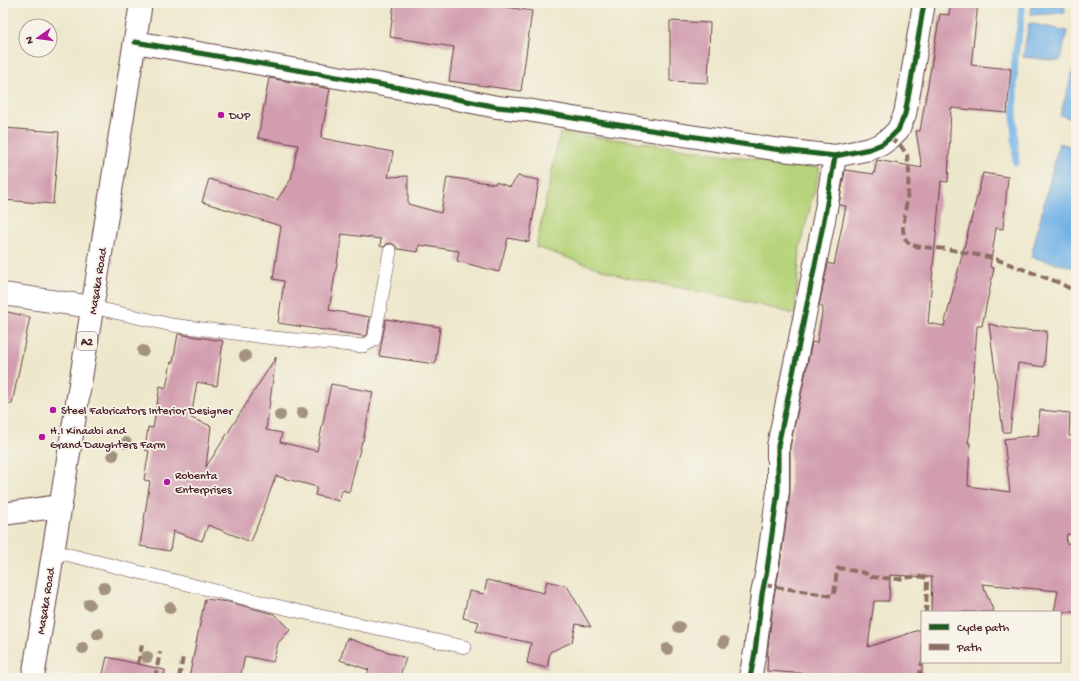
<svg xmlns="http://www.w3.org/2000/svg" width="1079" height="681" font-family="'Gochi Hand',sans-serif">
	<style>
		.green { fill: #b7d47b; stroke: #807a53 }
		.water { fill: #73b2e6; stroke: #5e6888 }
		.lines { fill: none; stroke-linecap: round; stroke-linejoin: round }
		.stream { stroke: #73b2e6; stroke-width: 7 }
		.building { fill: #d29daf }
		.service-casing { stroke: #623d43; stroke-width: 14 }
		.minor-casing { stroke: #623d43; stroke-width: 24 }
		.tertiary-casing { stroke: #623d43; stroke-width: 24 }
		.primary-casing { stroke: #623d43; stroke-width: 24 }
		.service { stroke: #fff; stroke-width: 13 }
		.minor { stroke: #fff; stroke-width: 22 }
		.tertiary { stroke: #fff; stroke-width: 22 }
		.primary { stroke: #fff; stroke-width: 22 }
		.quiet { stroke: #8d6e63; stroke-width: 4; stroke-dasharray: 8 4; stroke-linecap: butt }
		.cycleway-casing { stroke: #f7f3e8; stroke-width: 8 }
		.cycleway { stroke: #1b5e20; stroke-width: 5 }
		.tree { fill: #a2927e }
		.poi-dot { fill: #b5179e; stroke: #f7f3e8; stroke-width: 1.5 }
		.labels { text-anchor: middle; stroke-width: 3.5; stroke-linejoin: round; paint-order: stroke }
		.shield { fill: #f7f3e8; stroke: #7e5f64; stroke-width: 1 }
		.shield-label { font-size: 11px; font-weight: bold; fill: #4a1f2b }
		.poi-label { font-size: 12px; fill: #4a1f2b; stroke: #f7f3e8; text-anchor: start }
		.street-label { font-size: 12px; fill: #4a1f2b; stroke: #f7f3e8 }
	</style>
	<rect width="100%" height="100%" fill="#f7f3e8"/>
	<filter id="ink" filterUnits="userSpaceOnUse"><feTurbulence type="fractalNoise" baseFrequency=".025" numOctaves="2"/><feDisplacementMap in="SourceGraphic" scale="8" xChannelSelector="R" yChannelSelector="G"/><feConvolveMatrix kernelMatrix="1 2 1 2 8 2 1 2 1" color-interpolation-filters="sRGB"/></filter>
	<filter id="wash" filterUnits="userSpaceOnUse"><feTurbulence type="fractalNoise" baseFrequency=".012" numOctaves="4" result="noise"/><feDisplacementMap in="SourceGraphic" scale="16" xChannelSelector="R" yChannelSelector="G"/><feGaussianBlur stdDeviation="0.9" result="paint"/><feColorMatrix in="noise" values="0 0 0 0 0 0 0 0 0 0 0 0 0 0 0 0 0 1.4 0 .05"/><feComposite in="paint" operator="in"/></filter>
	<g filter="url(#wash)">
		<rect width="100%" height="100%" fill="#ede7cb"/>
		<path class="green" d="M560 133 629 141 820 168 800 247 795 314 723 296 624 277 536 247Z"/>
		<g class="water">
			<path d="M1031 3H1064L1065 13 1031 15Z"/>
			<path d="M1029 23 1067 31 1060 61 1023 57Z"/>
			<path d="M1076 61V120L1060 115Z"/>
			<path d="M1059 143 1076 148V268L1031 257Z"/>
		</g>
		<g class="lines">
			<path class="stream" d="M1016 162C1014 127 1013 92 1015 58 1017 39 1022 22 1022 3"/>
		</g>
		<g id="blocks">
			<g class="building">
				<path d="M394 3H480L532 11 521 91 449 81 454 47 390 37Z"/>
				<path d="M951 3H978L971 65 1011 69 1007 113 951 108 948 182 941 181 928 323 944 326 983 173 1008 177 1003 229 996 228 990 267 994 268 982 326H977L970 432 968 443H970L968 486 1010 492 1004 439 1038 435 1040 410 1070 413 1069 436H1076V535L1067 534 1066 543 1076 544V612H1054L1058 591 982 584 994 612H931L932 577 890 575 889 601H874L868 647 922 629V678H825V675L767 671 768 648 774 596 779 572 790 493V447L812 342 817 343 823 307 819 306 828 263 834 265 846 206 839 205 845 170 874 174 877 160 922 168 916 131H920L940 14 949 15Z"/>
				<path d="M670 21 710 23 708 83 670 81Z"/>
				<path d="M269 78 330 89 321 138 393 152 388 177 408 176V204L441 213 447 177 495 184 496 182 510 187 518 176 539 180 529 242 508 238 499 272 457 261 459 251 419 245 418 252 398 249 395 245 391 243 387 244 384 247 380 246 381 239 342 234 329 310 370 317 367 335 364 336 278 323 284 281 273 279 281 226 202 202 209 179 277 200 291 179 298 145 258 138Z"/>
				<path d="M3 128 59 132 53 204 3 200 5 157 3 156Z"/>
				<path d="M3 311 30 317 12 404 3 403Z"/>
				<path d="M386 319 440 327 435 364 379 356Z"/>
				<path d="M989 324 1015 330 1047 331 1044 367 1018 363 1010 432H1003Z"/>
				<path d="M178 334 223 341 217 386 197 382 191 418 211 426 206 467 276 357 266 430 282 433 280 442 317 451 331 384 373 392 363 441H362L349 492 342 490 339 501 315 495 317 487 276 476 251 542 208 525 202 541 173 531 170 551 140 546 150 481 144 480 149 451 145 450 148 427 153 428 160 386 166 388 171 362H173Z"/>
				<path d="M487 580 544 593 547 581 567 586 591 627 576 624 572 642 550 652 547 668 527 663 531 643 476 631 479 622 463 618 469 591 484 594Z"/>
				<path d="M205 599 228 602 274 614 290 630 278 643 273 662 245 656 240 678H189Z"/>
				<path d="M347 638 406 658 399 678H366L369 670 340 660Z"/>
				<path d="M107 657 165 670 164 678H102Z"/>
			</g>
		</g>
	</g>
	<g filter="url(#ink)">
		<use href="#blocks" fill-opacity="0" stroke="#623d43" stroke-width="1"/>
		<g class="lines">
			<g class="service-casing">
				<g id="service">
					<path d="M92 307 172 325 273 338 363 346 374 340 390 251"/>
					<path d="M53 551 297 611 465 647"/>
				</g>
			</g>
			<g class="minor-casing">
				<g id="minor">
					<path d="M135 42 412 90 497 107 527 110 573 118 774 149 835 156 870 149 882 144 890 138 898 130 905 114 910 87 924 3"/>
					<path d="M3 294 92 307"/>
					<path d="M750 678 755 652 762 594 767 570 778 491V446L798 349 825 215 835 156"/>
				</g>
			</g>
			<g class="tertiary-casing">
				<path id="tertiary" d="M3 514 60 506"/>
			</g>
			<g class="primary-casing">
				<path id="primary" d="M33 678 141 3"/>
			</g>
			<use href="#service" class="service"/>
			<use href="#minor" class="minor"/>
			<use href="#tertiary" class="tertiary"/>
			<use href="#primary" class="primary"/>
			<g class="quiet">
				<path d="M890 138 901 146 907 155 909 171 908 191 903 229 904 237 910 245 921 247 947 249 993 258 1060 283 1076 292"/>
				<path d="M764 585 832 596 834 594 837 570 839 568 865 573 871 577 898 579 917 576 923 577 926 578 927 582 926 612"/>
				<path d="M138 664 142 645"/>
				<path d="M155 678 160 652"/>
				<path d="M179 678 183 657"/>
				<path d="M919 678 922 662"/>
			</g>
			<g class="cycleway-casing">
				<g id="cycleway">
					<path d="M135 42 412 90 497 107 527 110 573 118 774 149 835 156 870 149 882 144 890 138 898 130 905 114 910 87 924 3"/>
					<path d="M750 678 755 652 762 594 767 570 778 491V446L798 349 825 215 835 156"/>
				</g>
			</g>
			<use href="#cycleway" class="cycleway"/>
		</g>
		<g class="tree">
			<circle cx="143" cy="351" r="6"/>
			<circle cx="245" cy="356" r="6"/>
			<circle cx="302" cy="413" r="6"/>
			<circle cx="280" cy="415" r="6"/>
			<circle cx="126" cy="443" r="6"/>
			<circle cx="113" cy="455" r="6"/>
			<circle cx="104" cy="588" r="6"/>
			<circle cx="89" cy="604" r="6"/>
			<circle cx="170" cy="608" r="6"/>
			<circle cx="679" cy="627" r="6"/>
			<circle cx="98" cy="634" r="6"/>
			<circle cx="724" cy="642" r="6"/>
			<circle cx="83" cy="648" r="6"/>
			<circle cx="667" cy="649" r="6"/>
			<circle cx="147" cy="657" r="6"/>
		</g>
	</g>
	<g class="poi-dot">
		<circle cx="221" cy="115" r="4"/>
		<circle cx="53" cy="410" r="4"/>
		<circle cx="42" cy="437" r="4"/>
		<circle cx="167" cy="482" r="4"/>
	</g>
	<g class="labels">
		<rect class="shield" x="77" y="332" width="20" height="18" rx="3"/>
		<g class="shield-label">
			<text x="87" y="345">A2</text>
		</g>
		<g class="poi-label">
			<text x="229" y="119">DUP</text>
			<text x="61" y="414">Steel Fabricators Interior Designer</text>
			<text x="50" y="434">H.I Kinaabi and<tspan x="50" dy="14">Grand Daughters Farm</tspan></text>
			<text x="175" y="479">Robenta<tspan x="175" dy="14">Enterprises</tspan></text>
		</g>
		<g class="street-label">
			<text transform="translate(97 281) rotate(-81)" y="4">Masaka Road</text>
			<text transform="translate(45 601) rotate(-81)" y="4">Masaka Road</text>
		</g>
	</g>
	<rect width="1079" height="681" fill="none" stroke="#f7f3e8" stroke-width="16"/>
	<rect x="921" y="611" width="140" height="52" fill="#f7f3e8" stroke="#b29e9c"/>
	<rect x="929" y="624" width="20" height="6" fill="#1b5e20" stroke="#b29e9c"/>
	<text x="957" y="631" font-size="12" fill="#4a1f2b">Cycle path</text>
	<rect x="929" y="644" width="20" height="6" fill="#8d6e63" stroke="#b29e9c"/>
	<text x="957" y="651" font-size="12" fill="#4a1f2b">Path</text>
	<g transform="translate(38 38) rotate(256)"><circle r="19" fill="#f7f3e8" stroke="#b29e9c"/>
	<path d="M0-3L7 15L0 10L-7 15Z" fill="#b5179e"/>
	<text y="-6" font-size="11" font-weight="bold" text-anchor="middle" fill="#4a1f2b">N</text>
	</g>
</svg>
